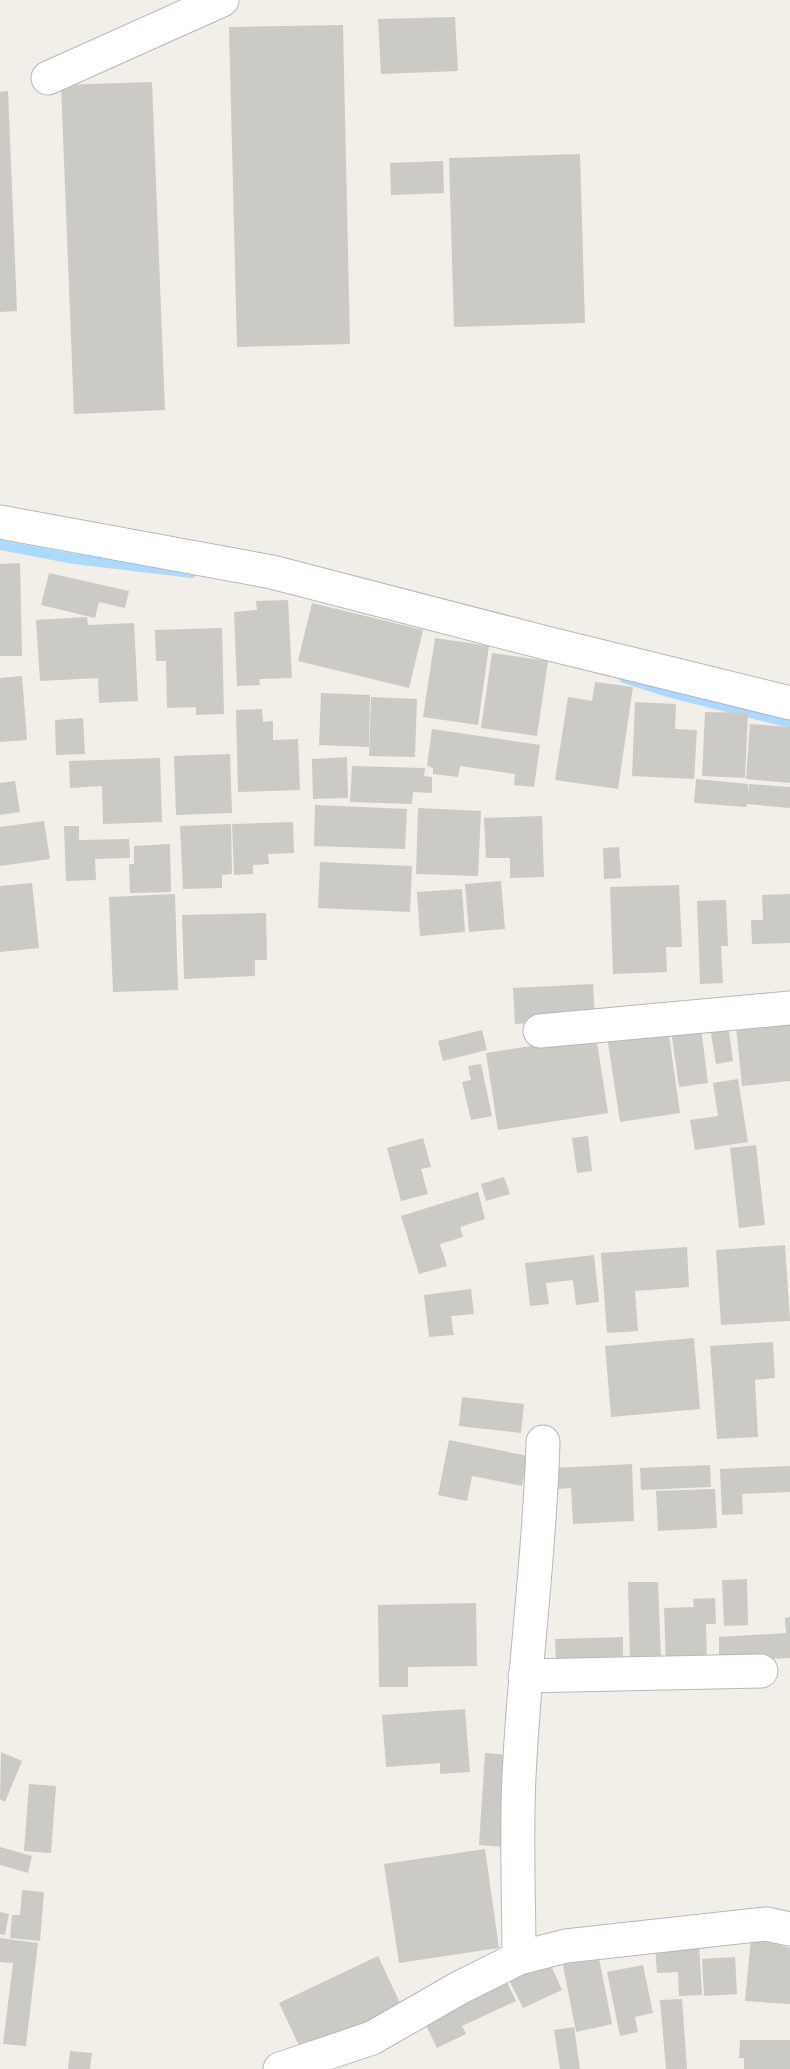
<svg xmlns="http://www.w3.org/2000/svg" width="790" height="2069" font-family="'Open Sans',sans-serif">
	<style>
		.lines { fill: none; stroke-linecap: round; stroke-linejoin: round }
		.stream { stroke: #aadaff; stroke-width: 10 }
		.building { fill: #cccac5 }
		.minor-casing { stroke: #b5b8bc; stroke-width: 35 }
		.minor { stroke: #fff; stroke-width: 33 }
	</style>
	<rect width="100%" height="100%" fill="#f1efe8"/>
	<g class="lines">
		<g class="stream">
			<path d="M0 545 74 559 192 573"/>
			<path d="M624 678 671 693 790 723"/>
		</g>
	</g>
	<g class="building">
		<path d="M455 17 458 71 381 74 378 19Z"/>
		<path d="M343 25 350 344 237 347 229 27Z"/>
		<path d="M152 82 165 410 74 414 61 85Z"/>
		<path d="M8 91 17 311 0 312V92Z"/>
		<path d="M580 154 585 323 454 327 449 158Z"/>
		<path d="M443 161 444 193 391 195 390 163Z"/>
		<path d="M20 563 22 656H0V564Z"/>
		<path d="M49 573 129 591 125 608 99 602 95 618 41 605Z"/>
		<path d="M288 600 292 678 259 679 260 685 237 686 234 612 257 610 256 601Z"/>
		<path d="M312 603 423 630 409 688 298 661Z"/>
		<path d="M87 617 88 625 134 623 138 701 99 703 98 678 40 681 36 620Z"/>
		<path d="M222 628 224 714 196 715V707L167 708 166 661H156L155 630Z"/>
		<path d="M435 638 489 646 478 725 423 717Z"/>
		<path d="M492 653 548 661 537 736 481 728Z"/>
		<path d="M22 676 27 740 0 742V678Z"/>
		<path d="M595 682 633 687 618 789 555 780 568 697 592 701Z"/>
		<path d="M321 693 370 695 369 747 319 745Z"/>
		<path d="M371 697 417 699 415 757 369 756Z"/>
		<path d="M635 702 676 704 675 729 697 730 694 779 632 776Z"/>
		<path d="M262 709 263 722 273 721V740L298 739 300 790 238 792 236 710Z"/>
		<path d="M705 712 748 713 745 778 702 776Z"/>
		<path d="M83 718 85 754 56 755 55 720Z"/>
		<path d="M750 724 790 727V783L746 779Z"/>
		<path d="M432 729 540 745 534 787 514 785 515 774 460 766 458 777 433 774V768L427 766Z"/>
		<path d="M230 754 232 813 176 815 174 756Z"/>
		<path d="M347 757 348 798 313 799 312 759Z"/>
		<path d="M160 758 162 822 103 824 102 786 70 788 69 761Z"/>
		<path d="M352 766 425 768 424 776 432 777V793L413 792 412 804 350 802Z"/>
		<path d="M696 779 748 784V795L749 784 790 787V808L747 804 746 807 694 803Z"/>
		<path d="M15 781 20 812 0 815V783Z"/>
		<path d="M315 805 407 809 405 849 314 846Z"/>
		<path d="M418 808 481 811 478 876 416 874Z"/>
		<path d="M542 816 544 877 510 878V858H486L484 818Z"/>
		<path d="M44 821 50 859 0 866V827Z"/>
		<path d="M293 822 294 853 268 854 269 864 253 865V874L234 875 232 824Z"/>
		<path d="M231 824 232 874 222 875V888L183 889 180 826Z"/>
		<path d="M64 826H79V840L129 839 130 858 95 859 96 880 66 881Z"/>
		<path d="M170 844 171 892 130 893 129 864H134V846Z"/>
		<path d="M619 847 621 878 604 879 603 848Z"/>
		<path d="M320 862 412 866 410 912 318 908Z"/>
		<path d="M501 881 505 929 469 932 465 884Z"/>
		<path d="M32 883 39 948 0 952V886Z"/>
		<path d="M679 885 682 947H666L667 972 613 974 610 887Z"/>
		<path d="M462 889 465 932 420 936 417 892Z"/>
		<path d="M175 894 178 990 113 992 109 897Z"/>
		<path d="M790 894V943L752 944 751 920H763L762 895Z"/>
		<path d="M726 900 728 946H721L723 983 700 984 697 901Z"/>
		<path d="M266 913 267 960H255V976L184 979 182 915Z"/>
		<path d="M593 984 595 1019 515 1024 513 988Z"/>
		<path d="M790 1011V1081L742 1086 735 1016Z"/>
		<path d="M728 1024 733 1061 716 1064 710 1027Z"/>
		<path d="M701 1027 708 1083 679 1087 671 1031Z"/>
		<path d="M668 1028 680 1113 620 1122 607 1036Z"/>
		<path d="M482 1030 487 1050 443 1061 438 1041Z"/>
		<path d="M596 1036 608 1113 498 1130 486 1053Z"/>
		<path d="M481 1064 492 1116 471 1120 462 1082 471 1080 468 1066Z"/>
		<path d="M738 1079 748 1142 695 1150 690 1120 718 1116 713 1083Z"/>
		<path d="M588 1136 592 1171 577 1173 572 1138Z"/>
		<path d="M423 1138 431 1167 421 1169 428 1194 401 1201 387 1148Z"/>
		<path d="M756 1145 765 1225 739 1228 730 1148Z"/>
		<path d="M504 1177 510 1194 486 1201 481 1184Z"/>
		<path d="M478 1192 485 1219 460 1227 463 1237 440 1244 447 1266 419 1274 401 1216Z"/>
		<path d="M785 1245 790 1321 721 1325 716 1250Z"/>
		<path d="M687 1247 689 1287 635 1291 638 1331 607 1333 601 1253Z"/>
		<path d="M594 1255 599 1302 576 1305 573 1280 546 1283 549 1304 530 1306 525 1263Z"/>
		<path d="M471 1289 474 1314 451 1316 454 1335 429 1337 424 1295Z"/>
		<path d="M694 1338 700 1409 611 1417 605 1346Z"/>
		<path d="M773 1342 775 1378 755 1380 758 1437 717 1439 710 1346Z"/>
		<path d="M462 1397 524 1404 521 1433 459 1426Z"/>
		<path d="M449 1440 528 1456 522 1486 472 1476 467 1501 438 1495Z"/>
		<path d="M632 1464 634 1521 573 1524 571 1488 556 1489 555 1468Z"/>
		<path d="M710 1465 711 1487 641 1490 640 1468Z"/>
		<path d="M790 1466V1492L742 1494 743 1514 722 1515 720 1469Z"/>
		<path d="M715 1489 717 1528 658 1531 656 1491Z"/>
		<path d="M747 1579 748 1625 724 1626 722 1580Z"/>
		<path d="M628 1582H658L661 1659 630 1660Z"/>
		<path d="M715 1598 716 1624H706L707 1661 666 1662 664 1608 694 1607 693 1599Z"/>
		<path d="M476 1603 477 1666 408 1667V1687H379L378 1605Z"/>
		<path d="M790 1617V1658L719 1661V1637L786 1633 785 1618Z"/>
		<path d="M623 1637V1659L556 1660 555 1639Z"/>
		<path d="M465 1709 470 1772 440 1774V1763L386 1767 382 1715Z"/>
		<path d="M1 1752 22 1761 5 1802 0 1799Z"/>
		<path d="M485 1753 510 1755 503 1847 479 1845Z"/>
		<path d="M29 1784 56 1786 51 1853 24 1851Z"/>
		<path d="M0 1847 32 1856 28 1873 0 1865Z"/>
		<path d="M485 1849 499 1948 399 1963 384 1864Z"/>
		<path d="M22 1890 44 1892 40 1941 10 1938 12 1915H20Z"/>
		<path d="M0 1912 9 1914 5 1935 0 1934Z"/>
		<path d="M751 1937 790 1948V2004L745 2001Z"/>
		<path d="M0 1938 38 1943 26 2046 3 2044 13 1963 0 1962Z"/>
		<path d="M699 1944 702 1995 679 1996 678 1972 657 1973 655 1946Z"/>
		<path d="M598 1953 612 2024 576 2032 562 1960Z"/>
		<path d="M378 1956 401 2005 302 2052 279 2003Z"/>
		<path d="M735 1957 737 1994 704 1996 702 1959Z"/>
		<path d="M548 1959 562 1990 523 2008 508 1978Z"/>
		<path d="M643 1965 653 2013 635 2017 638 2032 620 2036 607 1972Z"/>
		<path d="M506 1980 516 2001 462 2026 466 2034 437 2048 423 2019Z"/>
		<path d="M682 1999 687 2069H666L660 2000Z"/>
		<path d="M574 2027 580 2069H560L554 2030Z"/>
		<path d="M740 2040H790V2069H744V2058H739Z"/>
		<path d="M70 2051 92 2053 90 2069H68Z"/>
	</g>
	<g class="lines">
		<g class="minor-casing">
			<g id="minor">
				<path d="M48 78 222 0"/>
				<path d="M0 522 272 572 546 643 790 703"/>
				<path d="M540 1031 790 1008"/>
				<path d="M525 1676 761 1671"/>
				<path d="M519 1958C519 1898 516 1837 519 1777 524 1665 540 1554 543 1442"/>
				<path d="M280 2069 372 2038 459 1988 519 1958 566 1946 766 1924 790 1929"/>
			</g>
		</g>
		<use href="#minor" class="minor"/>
	</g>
</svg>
